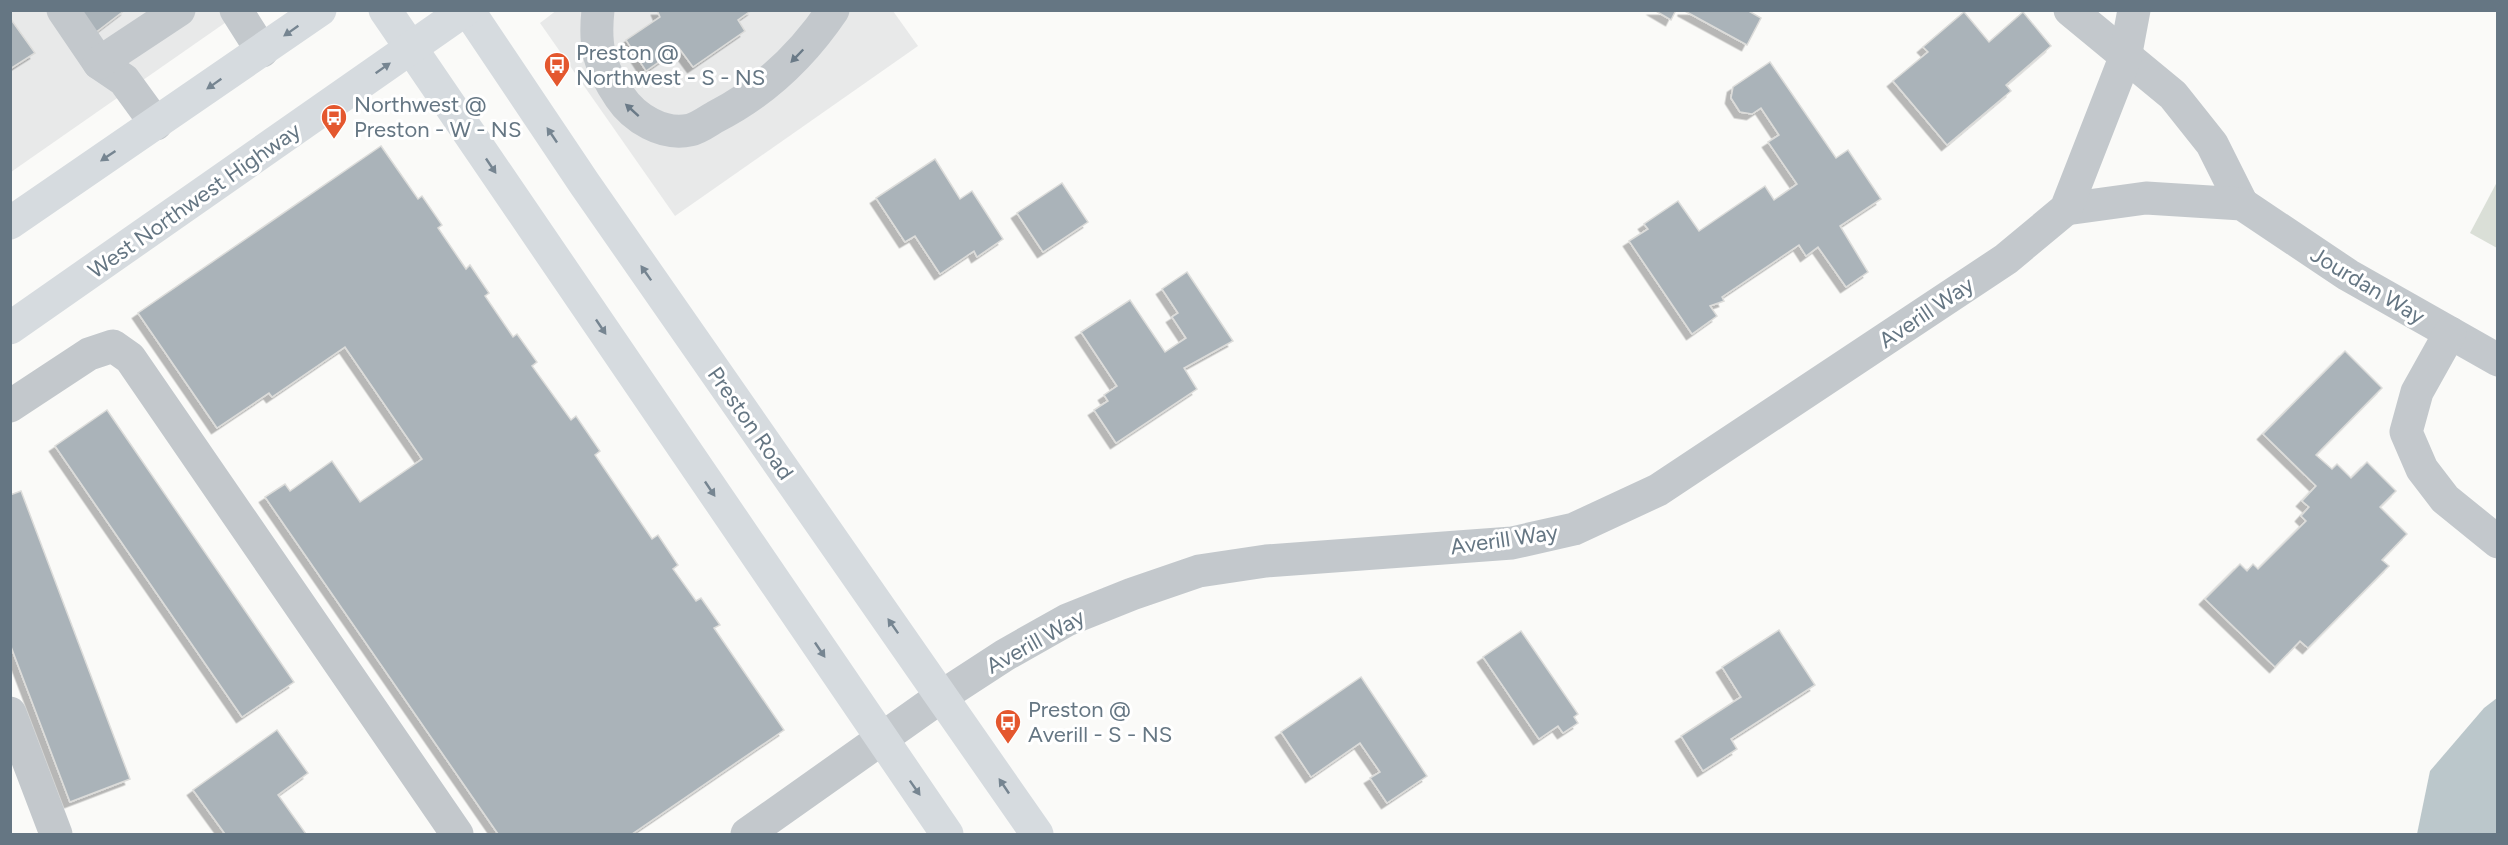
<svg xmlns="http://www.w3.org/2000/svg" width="2508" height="845" font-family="Figtree,sans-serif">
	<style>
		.built { fill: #e8e9e9 }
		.green { fill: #dadfd7 }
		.water { fill: #bbc7cb }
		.building { fill: #aab3b9; stroke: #dcdcda; stroke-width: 1.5; filter: url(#shadow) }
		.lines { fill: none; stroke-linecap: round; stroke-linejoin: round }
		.minor { stroke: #c3c8cc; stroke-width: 33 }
		.major { stroke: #d6dbdf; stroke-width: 33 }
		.oneway { fill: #768591 }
		.oneway2 { fill: #6a7a87 }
		.labels { text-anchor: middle; stroke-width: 6; stroke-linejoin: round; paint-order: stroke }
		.poi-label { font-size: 22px; fill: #657683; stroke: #fff; text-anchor: start }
		.street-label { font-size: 22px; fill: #657683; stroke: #fff }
	</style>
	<defs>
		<filter id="shadow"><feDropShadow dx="-5.5" dy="5.5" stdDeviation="0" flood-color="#0004"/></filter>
	</defs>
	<rect width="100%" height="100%" fill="#fafaf8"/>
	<g class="built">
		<path d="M557 10 893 11 918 46 675 216 540 23Z"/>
		<path d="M11 11H242L11 172Z"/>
	</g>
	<path class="green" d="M2497 182V248L2470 233Z"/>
	<path class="water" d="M2497 698V834H2417L2430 771 2484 708Z"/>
	<g class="building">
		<path d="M79 10H125L95 33Z"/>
		<path d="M657 10H752L738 20 745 31 693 67 679 48 646 71 626 40 660 17Z"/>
		<path d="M1654 10H1676L1671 20Z"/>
		<path d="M1683 10H1747L1761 18 1747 45Z"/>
		<path d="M1964 12 1989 42 2023 12 2051 46 2006 85 2011 91 1947 145 1893 81 1928 52 1923 47Z"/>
		<path d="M10 18 35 53 10 69Z"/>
		<path d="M1770 62 1836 158 1848 150 1881 199 1840 226 1868 272 1846 287 1818 247 1806 256 1799 245 1722 297 1724 301 1710 306 1717 316 1692 334 1629 241 1648 229 1644 224 1678 201 1699 231 1765 186 1774 200 1797 184 1768 142 1779 135 1761 108 1752 114 1740 112 1731 98 1733 87Z"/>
		<path d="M381 146 418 199 422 196 442 225 438 228 466 269 470 265 489 293 485 296 513 337 517 334 537 362 532 366 571 420 576 416 600 451 595 455 652 539 658 535 678 565 673 569 696 601 701 598 720 625 714 628 784 730 632 834H498L265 497 285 484 290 491 332 461 360 502 422 459 345 347 272 397 269 393 217 428 138 313Z"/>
		<path d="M935 159 960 199 972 191 1003 239 977 257 974 251 940 274 915 236 905 242 876 198Z"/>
		<path d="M1062 183 1088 222 1043 252 1017 213Z"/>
		<path d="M1187 272 1233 341 1184 368 1197 389 1116 443 1094 410 1108 401 1104 395 1117 386 1081 332 1130 300 1165 352 1186 338 1172 317 1178 313 1162 289Z"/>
		<path d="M2345 351 2382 388 2316 455 2332 469 2337 464 2351 478 2367 462 2396 491 2380 507 2407 534 2382 560 2389 566 2308 648 2300 641 2275 667 2205 599 2240 564 2247 571 2253 564 2258 569 2306 521 2301 516 2309 507 2302 501 2316 486 2263 434Z"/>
		<path d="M107 410 294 682 242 717 55 446Z"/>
		<path d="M21 491 130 779 70 802 10 644V495Z"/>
		<path d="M1779 630 1815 685 1731 739 1737 749 1703 771 1681 736 1741 697 1722 667Z"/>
		<path d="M1521 631 1578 714 1574 717 1578 723 1563 733 1558 726 1539 739 1483 657Z"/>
		<path d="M1361 677 1427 776 1387 803 1370 778 1380 772 1360 743 1311 777 1281 732Z"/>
		<path d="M277 730 308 773 278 795 306 834H225L193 790Z"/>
	</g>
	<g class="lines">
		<g class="minor">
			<path d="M63 10 99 63 124 80 156 124"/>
			<path d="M236 10 262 51"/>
			<path d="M598 10C594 47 599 66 620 97 634 118 663 136 690 130 699 128 708 121 715 117 764 92 802 56 833 10"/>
			<path d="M2070 10 2173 95 2212 144 2242 204"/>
			<path d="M99 63 179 10"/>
			<path d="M2066 209 2146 198 2242 204 2348 275 2498 360"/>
			<path d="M2450 333 2417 392 2406 432 2422 469 2445 499 2498 542"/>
			<path d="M10 406 89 354 113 346 130 358 457 834"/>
			<path d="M10 713 56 834"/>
			<path d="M747 834 942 696 1005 655 1067 620 1132 594 1199 571 1266 561 1512 543 1574 529 1658 490 2006 259 2066 209 2125 58 2134 10"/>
		</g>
		<g class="major">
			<path d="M385 10 947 834"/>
			<path d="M468 10 584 183 1037 834"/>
			<path d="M10 223 320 10"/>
			<path d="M10 328 465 10"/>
		</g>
	</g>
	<defs><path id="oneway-solid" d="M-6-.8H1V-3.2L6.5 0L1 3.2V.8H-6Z" transform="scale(1.5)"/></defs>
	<g class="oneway">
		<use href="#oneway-solid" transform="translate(291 31) rotate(145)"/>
		<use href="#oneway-solid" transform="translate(383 68) rotate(-35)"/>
		<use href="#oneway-solid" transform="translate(214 84) rotate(145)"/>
		<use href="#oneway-solid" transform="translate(552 135) rotate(-124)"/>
		<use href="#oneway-solid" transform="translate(108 156) rotate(146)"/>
		<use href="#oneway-solid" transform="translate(491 166) rotate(56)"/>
		<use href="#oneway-solid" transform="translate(646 273) rotate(-125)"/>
		<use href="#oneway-solid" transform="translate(601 327) rotate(56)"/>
		<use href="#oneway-solid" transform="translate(710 489) rotate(56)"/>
		<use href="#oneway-solid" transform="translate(893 626) rotate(-125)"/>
		<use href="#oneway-solid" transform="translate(820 650) rotate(56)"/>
		<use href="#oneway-solid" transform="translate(1004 786) rotate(-124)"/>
		<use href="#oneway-solid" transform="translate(915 788) rotate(55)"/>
	</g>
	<g class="oneway2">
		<use href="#oneway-solid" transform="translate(797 56) rotate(134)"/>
		<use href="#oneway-solid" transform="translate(632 110) rotate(-138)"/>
	</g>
	<defs>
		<g id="bus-pin" transform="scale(1.35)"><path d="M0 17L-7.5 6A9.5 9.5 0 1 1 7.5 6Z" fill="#e4572e" stroke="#fff"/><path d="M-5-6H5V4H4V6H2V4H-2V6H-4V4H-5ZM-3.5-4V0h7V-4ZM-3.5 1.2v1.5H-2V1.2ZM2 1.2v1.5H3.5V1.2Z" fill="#fff"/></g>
	</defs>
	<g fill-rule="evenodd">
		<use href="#bus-pin" x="557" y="65"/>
		<use href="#bus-pin" x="334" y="117"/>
		<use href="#bus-pin" x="1008" y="722"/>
	</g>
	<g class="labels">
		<g class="poi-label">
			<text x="576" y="60">Preston @<tspan x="576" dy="25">Northwest - S - NS</tspan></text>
			<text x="354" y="112">Northwest @<tspan x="354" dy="25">Preston - W - NS</tspan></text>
			<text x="1028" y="717">Preston @<tspan x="1028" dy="25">Averill - S - NS</tspan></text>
		</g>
		<g class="street-label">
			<text transform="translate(194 200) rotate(-35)" y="8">West Northwest Highway</text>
			<text transform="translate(2368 285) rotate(31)" y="8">Jourdan Way</text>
			<text transform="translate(1926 312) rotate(-34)" y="8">Averill Way</text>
			<text transform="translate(751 423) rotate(55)" y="8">Preston Road</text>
			<text transform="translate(1504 539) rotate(-8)" y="8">Averill Way</text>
			<text transform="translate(1035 641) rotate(-29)" y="8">Averill Way</text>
		</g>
	</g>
	<rect width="2508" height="845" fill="none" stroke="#657683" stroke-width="24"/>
</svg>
